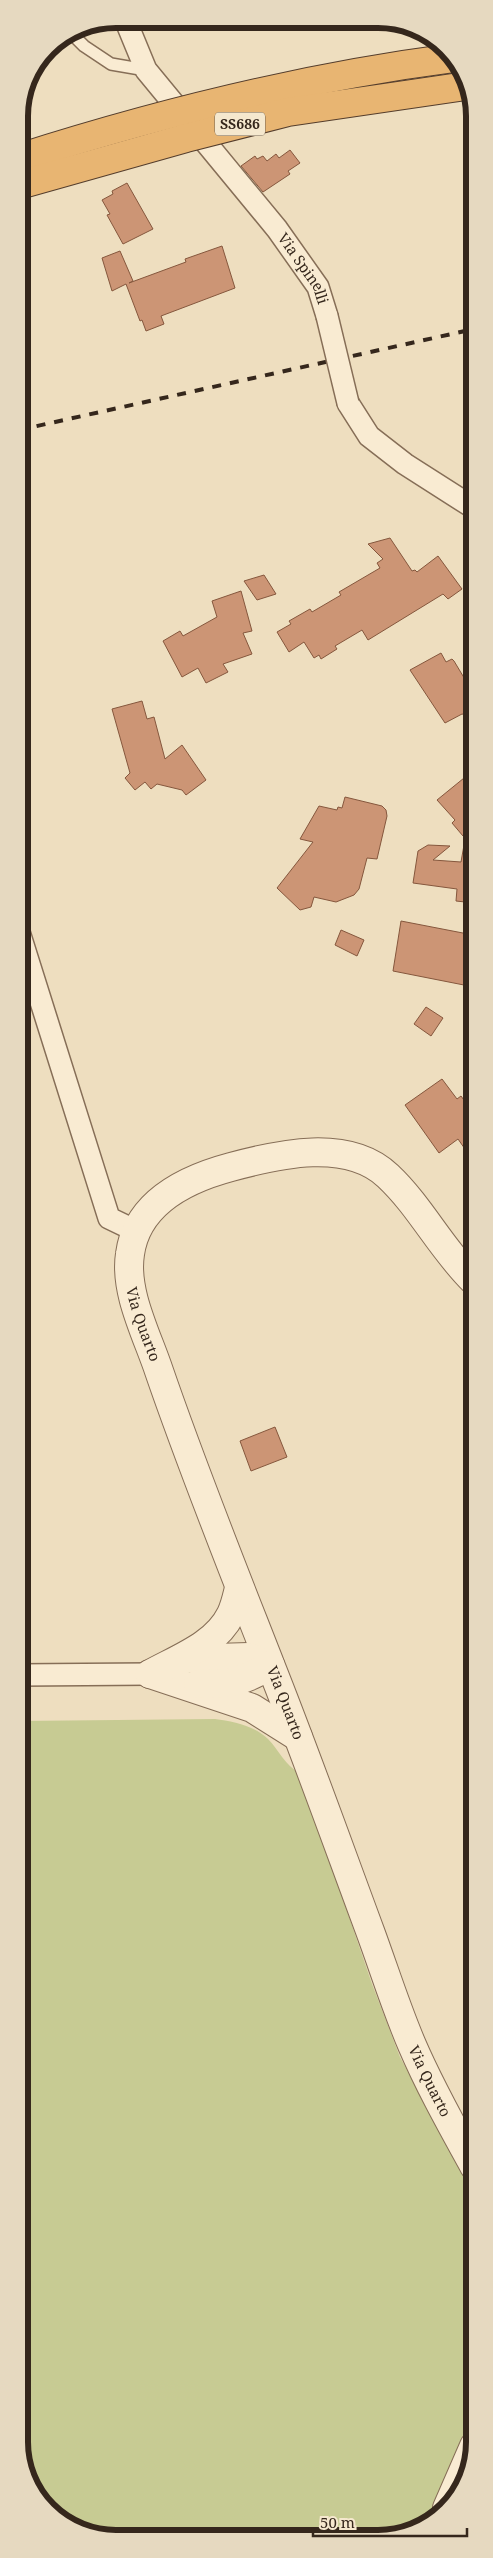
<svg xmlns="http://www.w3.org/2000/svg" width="493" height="2558" font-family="'Noto Serif',serif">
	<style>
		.green { fill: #c7cb93 }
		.building { fill: #cc9575; stroke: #85573d }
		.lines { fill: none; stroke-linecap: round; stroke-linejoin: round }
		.service-casing { stroke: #866e57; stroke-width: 14 }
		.minor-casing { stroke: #866e57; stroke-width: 24 }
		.tertiary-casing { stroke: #866e57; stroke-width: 30 }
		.service { stroke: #f9ebd2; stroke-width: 11 }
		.minor { stroke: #f9ebd2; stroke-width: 21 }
		.tertiary { stroke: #f9ebd2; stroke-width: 28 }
		.rail { stroke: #35271c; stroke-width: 4; stroke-dasharray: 9 9; stroke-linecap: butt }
		.minor-bridge-casing { stroke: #866e57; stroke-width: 24; stroke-linecap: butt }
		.trunk-bridge-casing { stroke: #543d2c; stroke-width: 30; stroke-linecap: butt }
		.minor-bridge { stroke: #f9ebd2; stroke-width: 21 }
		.trunk-bridge { stroke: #e8b572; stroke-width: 28 }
		.labels { text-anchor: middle; stroke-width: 4; stroke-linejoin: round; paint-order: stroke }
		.shield { fill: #f5e8ce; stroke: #6f6151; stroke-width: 1 }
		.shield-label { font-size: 14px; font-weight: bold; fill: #35271c }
		.street-label { font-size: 15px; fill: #35271c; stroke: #f5e8ce }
		.rim { fill: none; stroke: #35271c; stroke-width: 6 }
	</style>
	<rect width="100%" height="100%" fill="#eedebf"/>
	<path class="green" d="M215 1719C233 1721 255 1726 268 1739 279 1750 285 1766 300 1773L372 1984 400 2057 474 2195V2412L428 2518 390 2538 96 2537 43 2507 20 2455 19 1721Z"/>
	<g class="building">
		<path d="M290 150 300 163 288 171 290 174 263 192 241 166 255 156 257 159 263 156 267 161 276 154 279 158Z"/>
		<path d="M127 183 153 229 123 244 107 215 110 214 102 200 113 194 112 191Z"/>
		<path d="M222 246 235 288 161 316 164 324 146 331 142 320 140 321 126 284 112 291 102 258 120 251 133 281 129 283 186 262 185 259Z"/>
		<path d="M390 538 412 571 415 570 417 572 438 556 462 589 448 599 443 594 368 640 362 630 335 646 337 649 321 659 319 655 314 658 304 642 289 652 277 632 291 624 289 621 310 609 312 612 341 595 339 592 380 568 377 563 383 559 368 544Z"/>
		<path d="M264 575 276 594 257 600 244 581Z"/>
		<path d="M241 591 252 631 243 633 252 654 223 664 228 672 206 683 198 668 182 677 163 641 180 631 183 636 217 617 212 601Z"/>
		<path d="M441 653 446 662 452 659 454 661 472 691 474 717 462 714 445 723 410 670Z"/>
		<path d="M142 701 147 719 154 717 165 759 182 745 206 780 186 795 182 790 157 784 151 789 145 782 135 790 125 778 130 773 112 709Z"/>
		<path d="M464 778 474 789V827L463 836 452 823 455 820 437 800Z"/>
		<path d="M345 797 382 806 386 810 387 816 377 859 367 858 359 889 354 895 336 902 314 897 311 907 300 910 277 888 313 842 300 839 319 806 337 810 338 807 342 808Z"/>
		<path d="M428 845 450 846 433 860 461 862 464 845 474 846V903L456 901 457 889 413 883 418 851Z"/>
		<path d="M401 921 468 934 467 941 474 942V987L393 971Z"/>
		<path d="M341 930 364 940 357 956 335 945Z"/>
		<path d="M426 1007 443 1018 431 1036 414 1024Z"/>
		<path d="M442 1079 457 1099 461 1096 474 1114V1162L458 1139 439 1153 405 1105Z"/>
		<path d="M275 1427 287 1457 251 1471 240 1441Z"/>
	</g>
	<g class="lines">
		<g class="service-casing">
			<path id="service" d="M70 32 84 46 111 64 146 70"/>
		</g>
		<g class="minor-casing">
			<g id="minor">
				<path id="s1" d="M125 19 146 70 277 229 318 287 327 316"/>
				<path d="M348 403 369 436 405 464 474 508"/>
				<path d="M19 932 109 1218 136 1231"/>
				<path d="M19 1675 150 1674"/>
			</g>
		</g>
		<g class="tertiary-casing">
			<g id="tertiary">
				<path id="s2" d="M474 1281C441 1249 421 1207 388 1176 348 1138 279 1154 231 1167 186 1179 137 1202 130 1254 124 1292 147 1335 159 1371 193 1470 232 1567 270 1664 305 1752 337 1842 370 1931 384 1969 396 2008 412 2045 430 2087 452 2126 474 2166"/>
				<path d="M180 1659 249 1657 270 1665"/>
				<path d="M150 1674 252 1708 298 1737"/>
				<path d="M150 1674C179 1658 216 1645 231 1614 235 1606 237 1596 239 1588"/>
				<path d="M198 1684C229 1684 244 1682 270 1665"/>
				<path d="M447 2508 474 2446"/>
			</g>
		</g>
		<use href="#service" class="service"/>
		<use href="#minor" class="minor"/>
		<use href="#tertiary" class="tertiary"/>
		<path class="rail" d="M19 430 474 329"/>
		<g class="minor-bridge-casing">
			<path id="minor-bridge" d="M327 316 348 403"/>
		</g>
		<g class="trunk-bridge-casing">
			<g id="trunk-bridge">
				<path d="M19 158C160 113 306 77 453 58"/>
				<path d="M19 185 186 138 288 112 466 86"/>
			</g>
		</g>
		<use href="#minor-bridge" class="minor-bridge"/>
		<use href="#trunk-bridge" class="trunk-bridge"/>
	</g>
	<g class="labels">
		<rect class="shield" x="215" y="112.5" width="50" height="23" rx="4"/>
		<g class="shield-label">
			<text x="240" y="129">SS686</text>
		</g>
		<g class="street-label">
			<text dy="5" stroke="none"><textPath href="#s1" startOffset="309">Via Spinelli</textPath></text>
			<text dy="5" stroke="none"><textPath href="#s2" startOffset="514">Via Quarto</textPath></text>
			<text dy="5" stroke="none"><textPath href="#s2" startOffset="919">Via Quarto</textPath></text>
			<text dy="5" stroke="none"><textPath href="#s2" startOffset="1324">Via Quarto</textPath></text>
		</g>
	</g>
	<path d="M0 0H493V2558H0ZM116 28H378A88 88 0 0 1 466 116V2442A88 88 0 0 1 378 2530H116A88 88 0 0 1 28 2442V116A88 88 0 0 1 116 28Z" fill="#e6d9c0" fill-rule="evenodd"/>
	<path class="rim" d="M116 28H378A88 88 0 0 1 466 116V2442A88 88 0 0 1 378 2530H116A88 88 0 0 1 28 2442V116A88 88 0 0 1 116 28Z"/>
	<path d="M313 2528v8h154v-8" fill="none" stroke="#35271c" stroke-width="2.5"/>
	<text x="320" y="2528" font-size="15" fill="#35271c" stroke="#f5e8ce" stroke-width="4" paint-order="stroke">50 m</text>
</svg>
